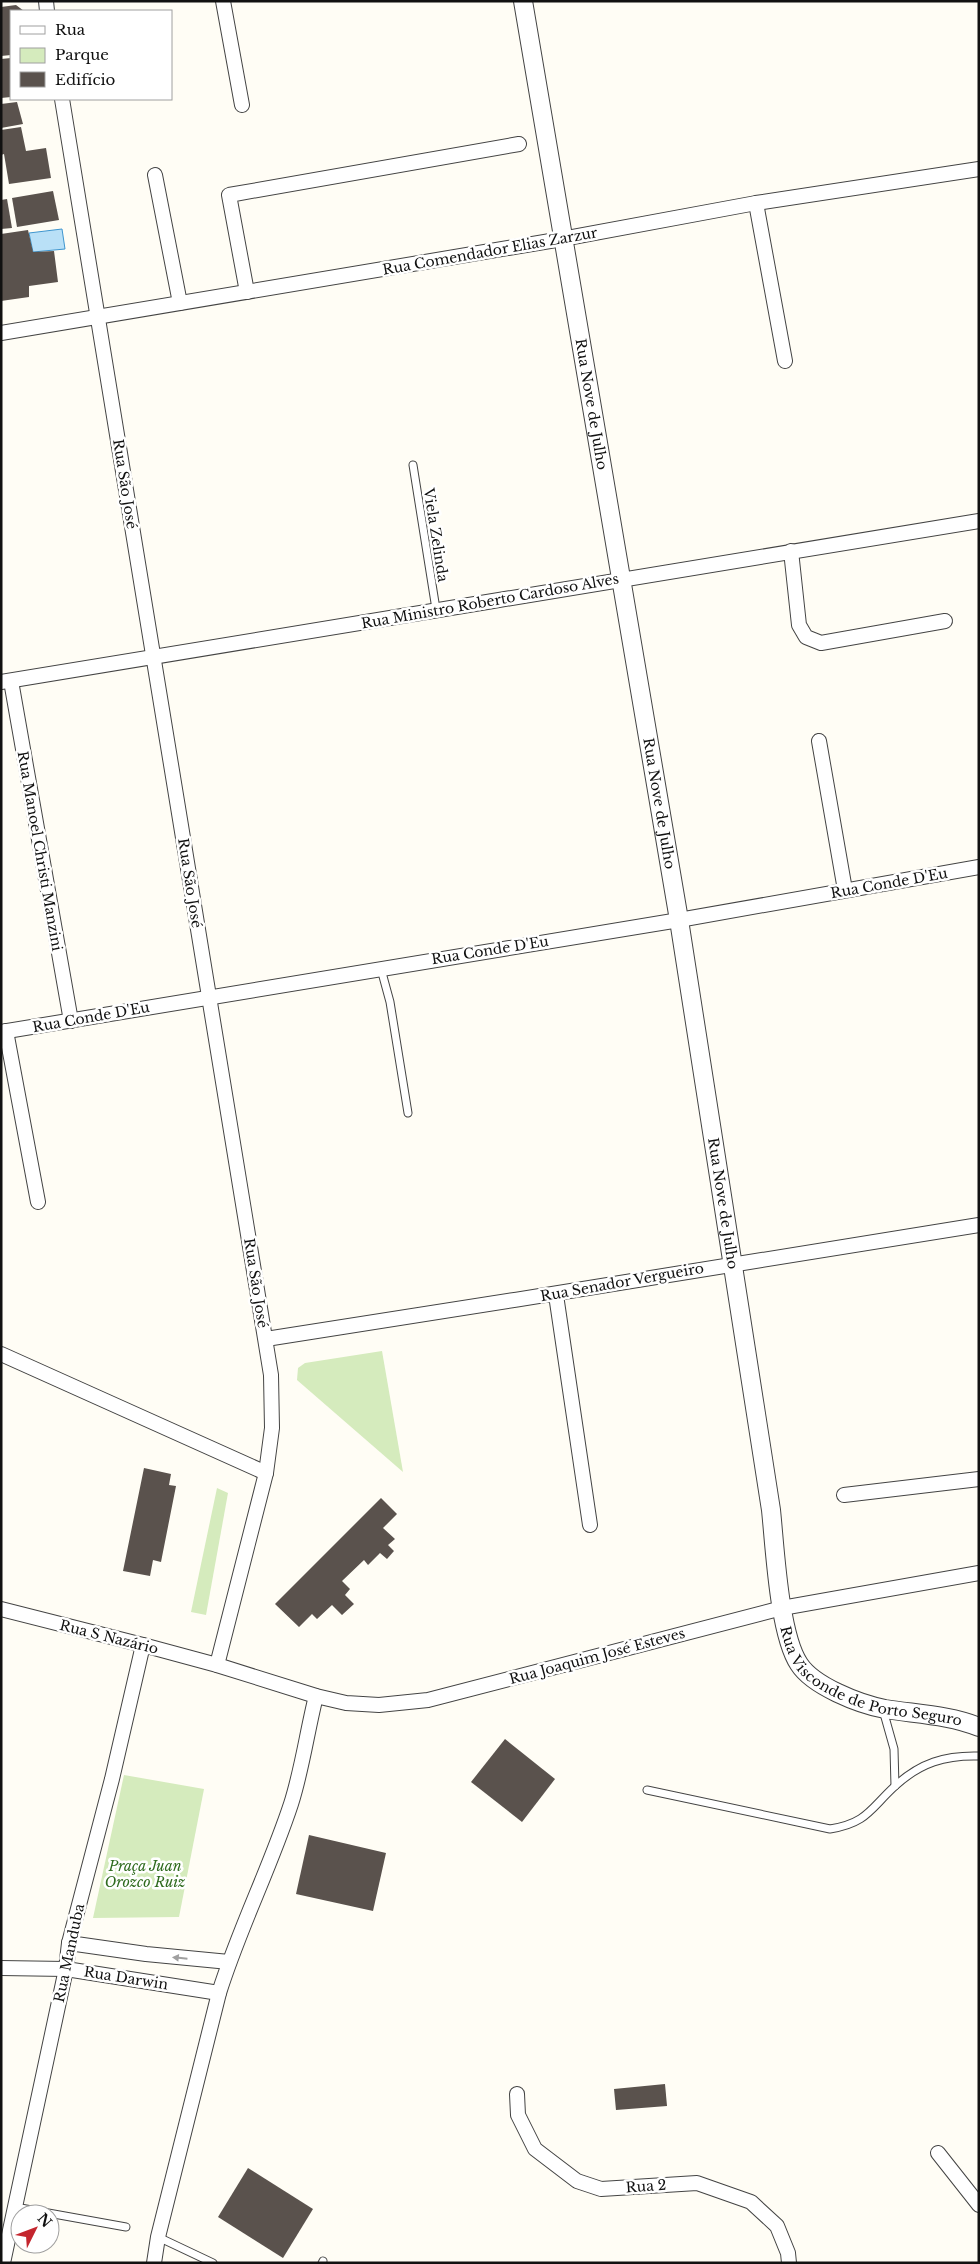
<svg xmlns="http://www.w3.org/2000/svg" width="980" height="2264" font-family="'Libre Baskerville',serif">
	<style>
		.green { fill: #d5ebbd }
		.water { fill: #b9e0f7; stroke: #3f96cf }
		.building { fill: #5a524d }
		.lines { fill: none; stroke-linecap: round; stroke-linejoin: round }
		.service-casing { stroke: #444; stroke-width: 9 }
		.minor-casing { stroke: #444; stroke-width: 16 }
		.tertiary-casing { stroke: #444; stroke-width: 20 }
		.service { stroke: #fff; stroke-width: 7 }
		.minor { stroke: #fff; stroke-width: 14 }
		.tertiary { stroke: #fff; stroke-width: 18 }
		.oneway { fill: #a0a0a0 }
		.labels { text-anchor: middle; stroke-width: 5; stroke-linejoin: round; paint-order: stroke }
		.street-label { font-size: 14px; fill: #111; stroke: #fff }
		.park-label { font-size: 14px; font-style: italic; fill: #2f6b1f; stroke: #fff }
	</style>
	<rect width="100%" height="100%" fill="#fffdf5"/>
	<g class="green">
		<path d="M382 1351 403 1472 297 1380 298 1368 305 1363Z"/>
		<path d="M217 1488 228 1493 206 1615 191 1612Z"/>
		<path d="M124 1775 204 1789 179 1917 93 1918Z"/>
	</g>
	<path class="water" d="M62 229 65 249 33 252 29 233Z"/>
	<g class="building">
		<path d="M16 5 24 11H11V55L1 56V7Z"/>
		<path d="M11 58V97L1 98V59Z"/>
		<path d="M17 102 23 124 1 128V104Z"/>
		<path d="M21 127 26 151 46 148 51 178 9 184 4 154 1 155V130Z"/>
		<path d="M53 191 59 220 17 227 12 198Z"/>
		<path d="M7 199 12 228 1 229V200Z"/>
		<path d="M28 230 33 252 54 251 58 282 29 286V297L1 301V234Z"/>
		<path d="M144 1468 171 1474 169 1485 176 1486 161 1562 153 1560 150 1576 123 1571Z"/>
		<path d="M381 1498 397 1514 383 1528 395 1539 388 1545 394 1551 387 1559 380 1553 368 1565 364 1560 342 1581 350 1589 345 1595 354 1604 342 1615 332 1605 317 1619 312 1614 299 1627 275 1604Z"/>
		<path d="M505 1739 555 1779 522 1822 471 1782Z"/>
		<path d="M309 1835 386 1853 373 1911 296 1894Z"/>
		<path d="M665 2084 667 2106 616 2110 614 2089Z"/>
		<path d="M248 2168 313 2209 283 2258 218 2217Z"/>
	</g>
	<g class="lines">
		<g class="service-casing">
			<g id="service">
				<path d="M413 465 436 609"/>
				<path d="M381 969 390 1002 408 1113"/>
				<path d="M883 1710 894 1749 895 1786"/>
				<path d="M647 1790 830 1829C867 1823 870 1809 895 1786 920 1763 945 1755 979 1756"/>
				<path d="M15 2207 126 2227"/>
				<path d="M158 2237 213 2263"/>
				<path d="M322 2263 323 2261"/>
			</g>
		</g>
		<g class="minor-casing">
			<g id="minor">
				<path d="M46 1 47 11"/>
				<path d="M223 1 242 105"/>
				<path d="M62 99 271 1375 272 1428 266 1473 217 1665"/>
				<path d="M155 175 180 303"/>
				<path d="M756 203 785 361"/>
				<path d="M247 292 229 195 519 144"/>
				<path d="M1 333 562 239 756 203 979 169"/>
				<path d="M791 551 799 625 806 637 821 643 945 621"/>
				<path d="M11 681 71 1021"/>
				<path d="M1 682C327 630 653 573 979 521"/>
				<path d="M819 741 845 890"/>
				<path d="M6 1031 38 1202"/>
				<path d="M1 1032 679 920 979 867"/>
				<path d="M556 1295 590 1525"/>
				<path d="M266 1339C504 1303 741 1262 979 1225"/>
				<path d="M1 1354 266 1473"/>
				<path d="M844 1495 979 1479"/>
				<path d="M1 1609 143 1645 217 1665 316 1696 346 1703 379 1705 428 1700 782 1608 979 1573"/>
				<path d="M69 1943 146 1954 229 1962"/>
				<path d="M1 1968 66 1969 219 1993"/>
				<path d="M517 2094 518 2115 535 2149 577 2181 601 2189 697 2183 751 2202 777 2226 788 2253 789 2263"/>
				<path d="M938 2153 979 2205"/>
				<path d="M3 2263 66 1969 69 1943 112 1779 143 1645"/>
				<path d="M154 2263 158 2237 219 1993C239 1929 270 1868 291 1804 302 1770 307 1732 316 1696"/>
			</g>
		</g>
		<g class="tertiary-casing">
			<g id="tertiary">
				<path id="s1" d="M523 1 679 920 771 1510C775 1548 779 1634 799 1664 813 1686 859 1704 885 1709 916 1714 950 1715 979 1727"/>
			</g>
		</g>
		<use href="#service" class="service"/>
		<use href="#minor" class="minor"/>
		<use href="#tertiary" class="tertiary"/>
	</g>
	<defs><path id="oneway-solid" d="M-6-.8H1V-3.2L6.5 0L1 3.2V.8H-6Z" transform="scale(1.25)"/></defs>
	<use class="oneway" href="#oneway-solid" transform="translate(180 1958) rotate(-174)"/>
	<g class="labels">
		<g class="street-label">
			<text transform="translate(490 251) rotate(-10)" y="5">Rua Comendador Elias Zarzur</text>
			<text dy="5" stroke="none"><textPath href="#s1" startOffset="409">Rua Nove de Julho</textPath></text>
			<text transform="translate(125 484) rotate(81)" y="5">Rua São José</text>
			<text transform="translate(436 535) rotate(81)" y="5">Viela Zelinda</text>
			<text transform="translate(490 601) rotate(-10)" y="5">Rua Ministro Roberto Cardoso Alves</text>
			<text dy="5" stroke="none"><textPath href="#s1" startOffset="814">Rua Nove de Julho</textPath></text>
			<text transform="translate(40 851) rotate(80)" y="5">Rua Manoel Christi Manzini</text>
			<text transform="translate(190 883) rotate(81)" y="5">Rua São José</text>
			<text transform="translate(889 883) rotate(-10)" y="5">Rua Conde D'Eu</text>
			<text transform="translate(490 950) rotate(-9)" y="5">Rua Conde D'Eu</text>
			<text transform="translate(91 1017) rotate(-10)" y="5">Rua Conde D'Eu</text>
			<text dy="5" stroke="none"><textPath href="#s1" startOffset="1219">Rua Nove de Julho</textPath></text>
			<text transform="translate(622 1282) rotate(-10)" y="5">Rua Senador Vergueiro</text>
			<text transform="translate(256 1283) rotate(81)" y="5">Rua São José</text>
			<text transform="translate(109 1637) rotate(14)" y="5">Rua S Nazário</text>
			<text transform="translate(597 1656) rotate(-15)" y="5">Rua Joaquim José Esteves</text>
			<text dy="5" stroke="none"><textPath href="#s1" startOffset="1755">Rua Visconde de Porto Seguro</textPath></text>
			<text transform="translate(69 1953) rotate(-78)" y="5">Rua Manduba</text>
			<text transform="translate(126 1978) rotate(9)" y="5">Rua Darwin</text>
			<text transform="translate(646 2186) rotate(-4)" y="5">Rua 2</text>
		</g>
		<g class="park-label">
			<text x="145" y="1871">Praça Juan<tspan x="145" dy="16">Orozco Ruiz</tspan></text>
		</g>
	</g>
	<rect width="980" height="2264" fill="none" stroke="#111111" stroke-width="5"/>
	<rect x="10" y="10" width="162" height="90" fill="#ffffff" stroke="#a0a0a0"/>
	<rect x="20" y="26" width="25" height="8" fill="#ffffff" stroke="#a0a0a0"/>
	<text x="55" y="35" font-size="15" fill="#111111">Rua</text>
	<rect x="20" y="48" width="25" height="15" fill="#d5ebbd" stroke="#a0a0a0"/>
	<text x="55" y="60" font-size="15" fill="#111111">Parque</text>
	<rect x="20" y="72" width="25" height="15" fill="#5a524d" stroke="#a0a0a0"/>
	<text x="55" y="85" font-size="15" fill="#111111">Edifício</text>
	<g transform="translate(35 2229) rotate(48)"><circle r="24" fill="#ffffff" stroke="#a0a0a0"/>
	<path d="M0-4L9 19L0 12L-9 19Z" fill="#c4262e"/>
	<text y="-8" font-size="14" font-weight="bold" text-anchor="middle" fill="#111111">N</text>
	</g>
</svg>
